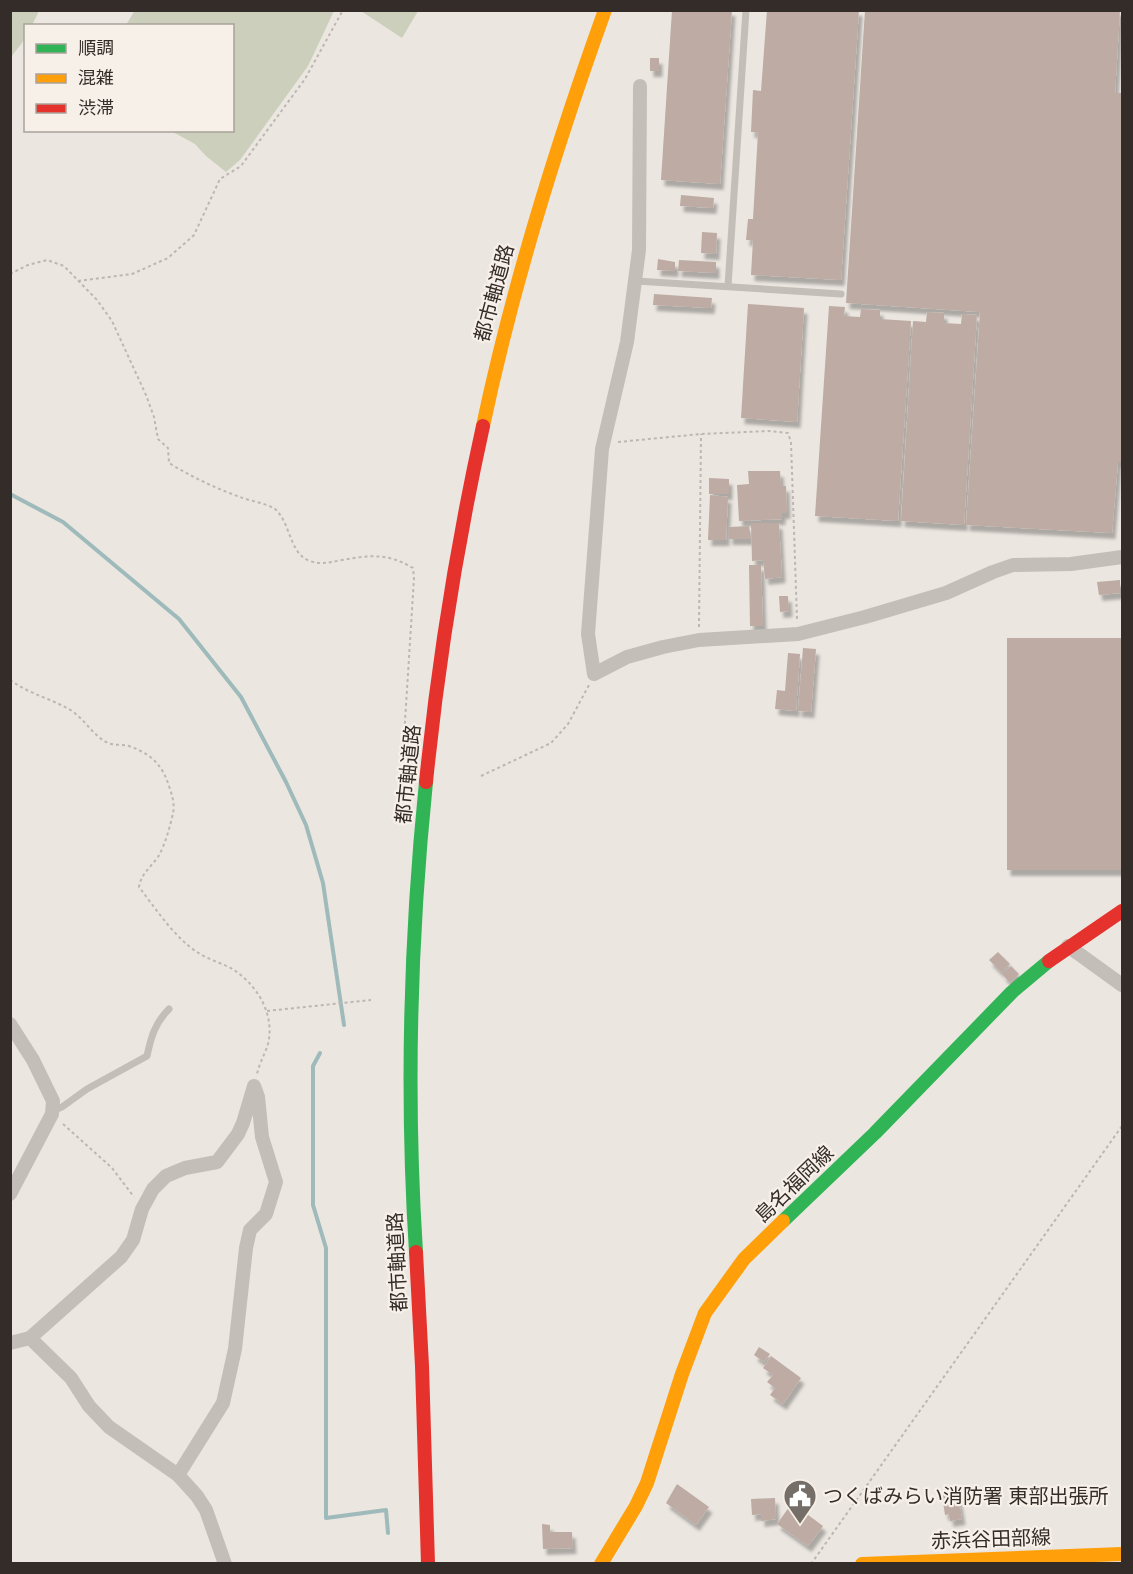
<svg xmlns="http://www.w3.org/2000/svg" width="1133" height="1574" font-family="Helvetica,'Noto Sans JP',sans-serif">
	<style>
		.green { fill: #cccfbb }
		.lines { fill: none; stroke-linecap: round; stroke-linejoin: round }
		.stream { stroke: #9fbaba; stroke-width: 4 }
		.building { fill: #bdaba4; filter: url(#shadow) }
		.path { stroke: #bcb7b2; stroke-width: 2; stroke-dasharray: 3 3; stroke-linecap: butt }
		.lane { stroke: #c4beb9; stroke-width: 7 }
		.street { stroke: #c4beb9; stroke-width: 14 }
		.fast { stroke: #30b455; stroke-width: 14 }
		.slow { stroke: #ff9f0a; stroke-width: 14 }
		.jam { stroke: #e5322d; stroke-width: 14 }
		.labels { text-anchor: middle; stroke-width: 4.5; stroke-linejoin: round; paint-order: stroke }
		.street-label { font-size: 20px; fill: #342c28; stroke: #f7f0e8 }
		.poi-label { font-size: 20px; fill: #342c28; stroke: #f7f0e8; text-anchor: start }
	</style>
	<defs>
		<filter id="shadow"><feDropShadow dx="3.5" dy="6" stdDeviation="1.5" flood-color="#0004"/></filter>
	</defs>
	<rect width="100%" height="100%" fill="#ebe6e0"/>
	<g class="green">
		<path d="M11 10 39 11 32 25 26 26 25 39 11 57Z"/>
		<path d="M135 10H334V11L308 66 240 160 226 172 206 156 195 144 171 131 232 130V26L126 25Z"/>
		<path d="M361 11 418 10V11L402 38Z"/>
	</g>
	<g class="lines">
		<g class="stream">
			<path d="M10 494 63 522 179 619 241 697 286 782 306 825 323 883 344 1025"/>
			<path d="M320 1053 313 1066V1205L326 1248V1518L386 1510 388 1533"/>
		</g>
	</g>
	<g class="building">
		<path d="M672 10H732L720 184 661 180Z"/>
		<path d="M767 10H859L841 280 751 275 753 240H746L748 219H753L758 132H751L753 90 761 91Z"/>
		<path d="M865 10H1120L1115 93H1122V462H1118L1112 533 966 525 980 312 846 303Z"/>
		<rect x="650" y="58" width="9" height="13"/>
		<path d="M681 195 714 198 713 208 680 206Z"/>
		<path d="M702 232 717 233 716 254 701 253Z"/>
		<path d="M658 259 675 262V271L657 270Z"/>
		<path d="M679 260 716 262V273L678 271Z"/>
		<path d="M654 294 712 298 711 308 653 305Z"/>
		<path d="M748 304 804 308 797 422 741 418Z"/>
		<path d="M829 306 845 307 844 316 860 317 861 309 880 310V319L911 321 898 521 815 516Z"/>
		<path d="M927 312 944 313V323L961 324 962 314 977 315 964 525 901 521 913 321 926 322Z"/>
		<path d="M748 471H780L781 486H786L787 513H782V519L739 521 737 485 749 484Z"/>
		<path d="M709 478 729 479V494H709Z"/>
		<path d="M710 495 728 497 726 540H708Z"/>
		<path d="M751 523H779L782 577 765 579 763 560 752 561Z"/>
		<path d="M749 526 751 539H729V527Z"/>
		<path d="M749 565H761L763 626H750Z"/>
		<path d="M1120 580V593L1099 595 1097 582Z"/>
		<path d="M779 596H788L789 611 780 612Z"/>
		<rect x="1007" y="638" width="115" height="232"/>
		<path d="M803 648 816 649 811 712 798 711Z"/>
		<path d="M788 653 800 654 796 711 775 709 777 690 785 691Z"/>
		<path d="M998 952 1010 964 1001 972 989 960Z"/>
		<path d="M1011 966 1019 974 1010 983 1002 974Z"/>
		<path d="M759 1347 770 1354 764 1362 754 1355Z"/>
		<path d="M771 1356 801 1378 783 1404 770 1395 775 1388 767 1382 773 1375 763 1368Z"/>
		<path d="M677 1484 709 1507 696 1525 666 1503Z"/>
		<path d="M957 1489 962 1519 950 1521 949 1514 945 1515 942 1495 951 1494 950 1490Z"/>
		<path d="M775 1498 776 1519 761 1521V1514L752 1515 751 1499Z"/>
		<path d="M792 1503 823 1526 808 1546 777 1524Z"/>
		<path d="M542 1524 550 1525V1532H572L573 1548 543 1549Z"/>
	</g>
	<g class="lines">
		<g class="path">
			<path d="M10 274 28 265 47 260 64 266 97 300 112 321 146 395 154 417 158 439 168 448 169 463C192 477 215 488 240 497 250 501 266 503 275 509 291 523 289 554 310 561 322 565 331 562 342 560 370 555 388 553 413 568L414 578 403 753 406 763 413 765"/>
			<path d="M78 281 132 274 168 258 194 235 220 179 241 166 305 79 343 10"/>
			<path d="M618 442 701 434 769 431 788 433 791 442 797 619"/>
			<path d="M699 627 701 434"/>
			<path d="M10 680C31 695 53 699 72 711 85 720 93 735 106 742 113 746 121 744 129 746 151 754 162 764 169 786 172 795 175 804 173 813 170 827 165 845 158 857 150 868 141 874 139 887 156 909 174 937 197 952 208 960 223 963 234 970 258 986 275 1015 268 1044 265 1054 259 1064 257 1074"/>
			<path d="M481 776 551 743 568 724 589 685"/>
			<path d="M267 1011 371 1000"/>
			<path d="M63 1124 112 1168 134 1197"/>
			<path d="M811 1564 1122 1126"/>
		</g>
		<g class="lane">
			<path d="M636 281 841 294"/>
			<path d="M728 286 746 10"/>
			<path d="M52 1111 62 1107 87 1089 147 1056C151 1037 155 1023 169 1009"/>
		</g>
		<g class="street">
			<path d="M640 86 639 250 627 342 602 449 588 634 594 674 627 657 663 647 699 640 798 634 865 617 946 593 993 572 1013 565 1071 564 1122 557"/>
			<path d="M1068 946 1122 985"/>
			<path d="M10 1024 33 1060 53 1101 52 1114 10 1194"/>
			<path d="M30 1338 121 1257 133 1240 142 1209 153 1189 166 1176 185 1168 217 1162 238 1134 243 1123 254 1086 258 1097 262 1137 276 1182 266 1214 250 1230 246 1248 235 1349 223 1403 178 1475"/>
			<path d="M10 1343 30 1338 71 1378 89 1406 109 1427 178 1475 197 1496 206 1510 225 1564"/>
		</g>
		<g class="fast">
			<path d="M783 1221 875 1133 1012 992 1049 961"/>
			<path d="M416 1252C406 1096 410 939 426 782"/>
		</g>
		<g class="slow">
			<path d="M483 426C513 284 556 146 605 10"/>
			<path d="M601 1564 636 1506 647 1483 682 1374 705 1313 744 1259 783 1221"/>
			<path d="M862 1564 1122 1554"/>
		</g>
		<g class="jam">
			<path d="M426 782C438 663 457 544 483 426"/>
			<path d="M1049 961 1122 911"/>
			<path d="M416 1252 422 1366 428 1564"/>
		</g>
	</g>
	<defs>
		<g id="civic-pin" transform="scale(1.725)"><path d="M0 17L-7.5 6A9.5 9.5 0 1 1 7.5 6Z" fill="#746d68" stroke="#f7f0e8"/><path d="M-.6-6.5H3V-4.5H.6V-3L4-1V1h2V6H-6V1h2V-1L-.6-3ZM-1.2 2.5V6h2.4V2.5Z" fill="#fff"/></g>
	</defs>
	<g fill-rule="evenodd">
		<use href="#civic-pin" x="800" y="1496"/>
	</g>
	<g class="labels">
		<g class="street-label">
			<text transform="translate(494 293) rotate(-75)" y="7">都市軸道路</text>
			<text transform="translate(408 774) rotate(-84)" y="7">都市軸道路</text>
			<text transform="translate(794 1184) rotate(-44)" y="7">島名福岡線</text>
			<text transform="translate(397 1262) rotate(-93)" y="7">都市軸道路</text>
			<text transform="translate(991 1539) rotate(-2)" y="7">赤浜谷田部線</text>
		</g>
		<g class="poi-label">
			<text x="823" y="1503">つくばみらい消防署 東部出張所</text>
		</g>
	</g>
	<rect width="1133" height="1574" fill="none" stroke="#342c28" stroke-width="24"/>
	<rect x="24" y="24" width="210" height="108" fill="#f7f0e8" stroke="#a9a29b" stroke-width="1.5"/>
	<rect x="36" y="44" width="30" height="9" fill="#30b455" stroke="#a9a29b" stroke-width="1.5"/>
	<text x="78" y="54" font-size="18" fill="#342c28">順調</text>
	<rect x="36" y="74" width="30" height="9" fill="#ff9f0a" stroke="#a9a29b" stroke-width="1.5"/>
	<text x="78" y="84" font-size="18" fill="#342c28">混雑</text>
	<rect x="36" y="104" width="30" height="9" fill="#e5322d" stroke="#a9a29b" stroke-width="1.5"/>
	<text x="78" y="114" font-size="18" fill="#342c28">渋滞</text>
</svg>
